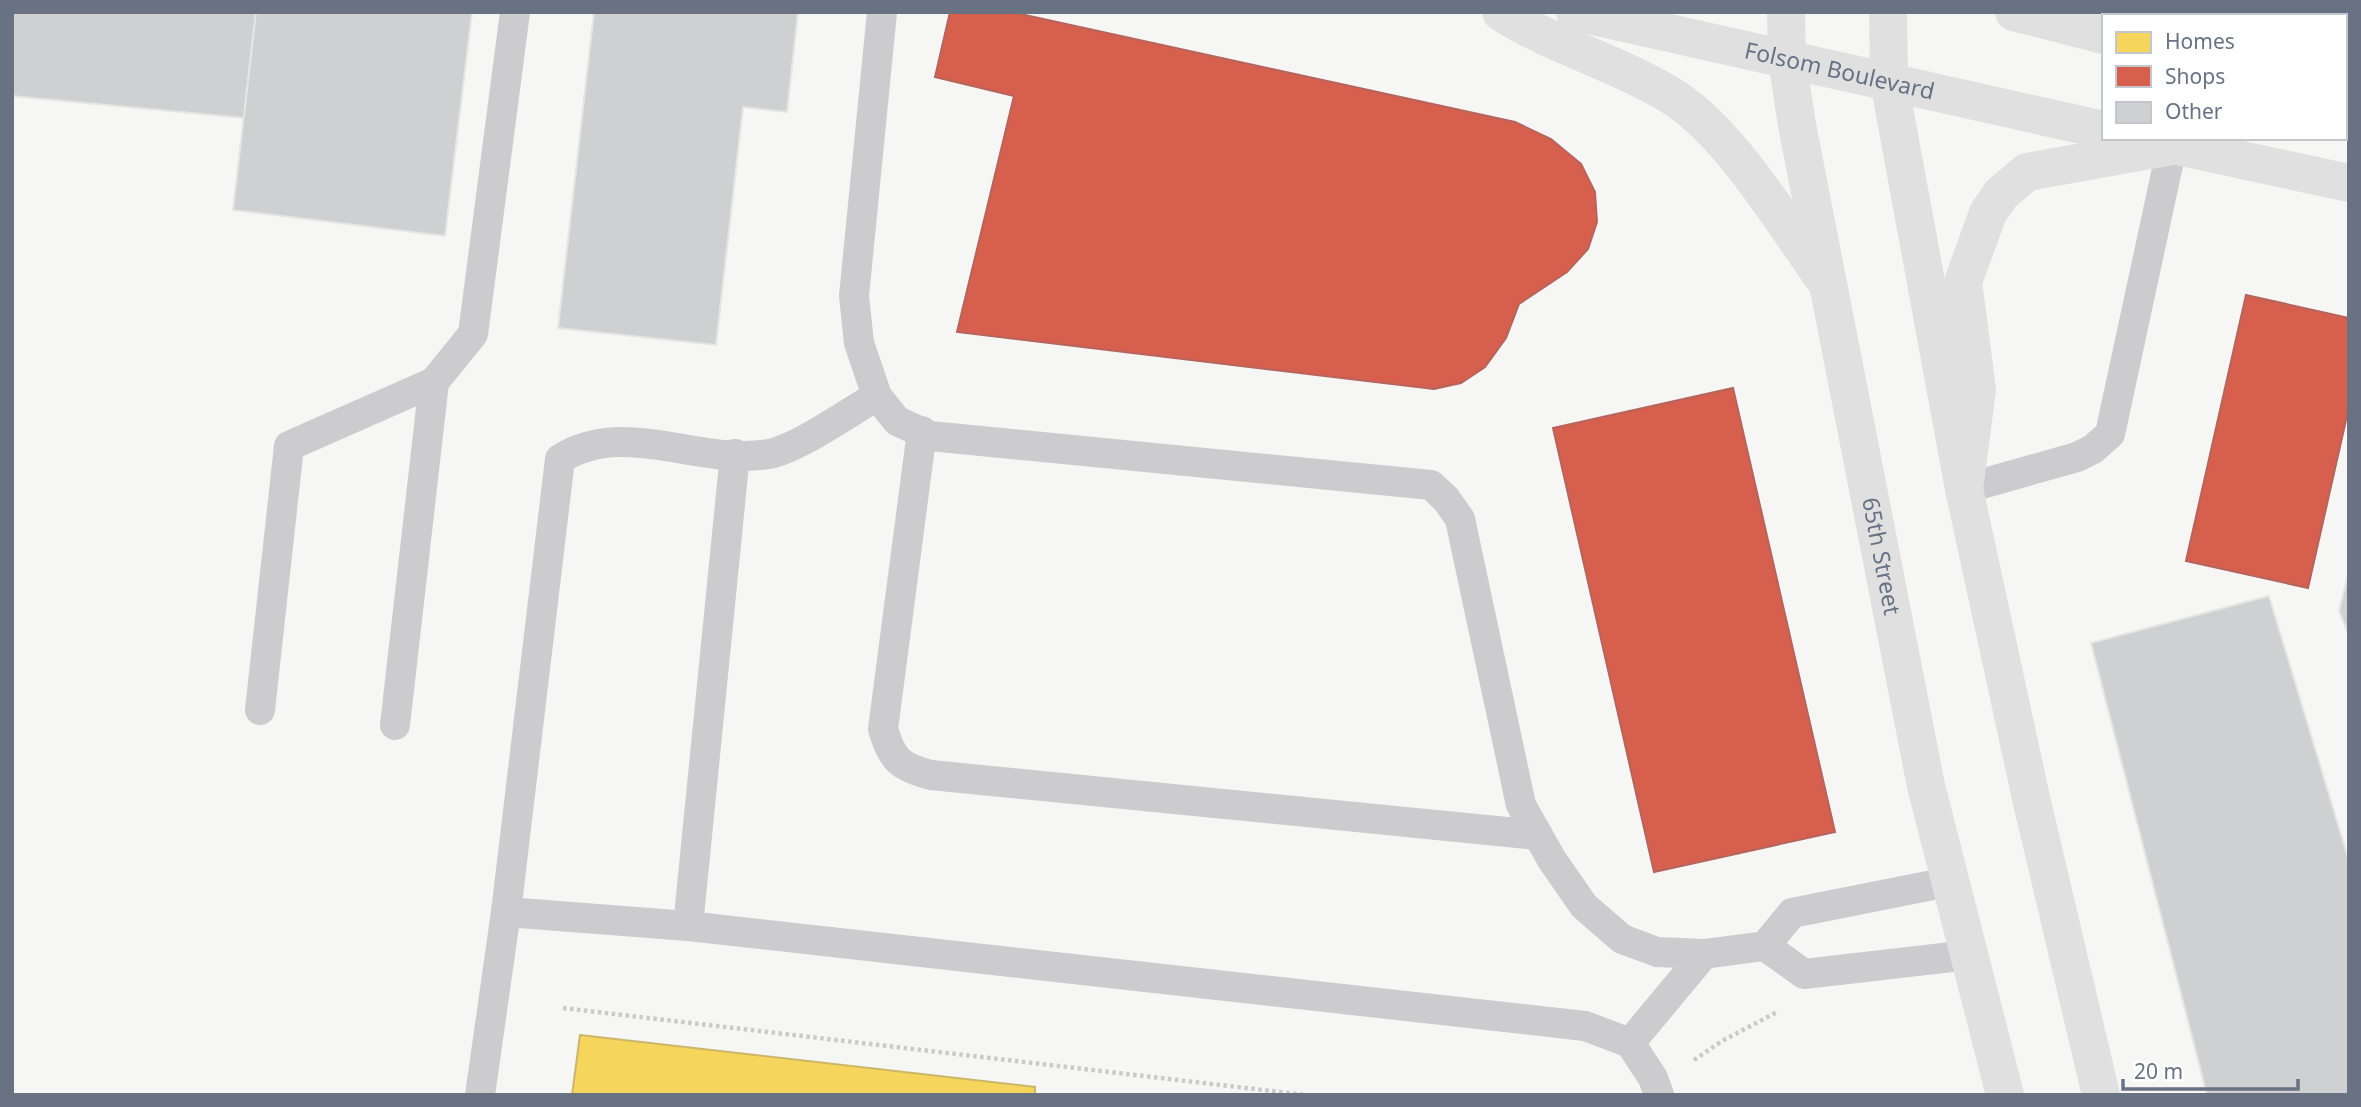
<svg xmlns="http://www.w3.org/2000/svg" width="2361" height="1107" font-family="'Noto Sans',sans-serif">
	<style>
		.homes { fill: #f6d55c; stroke: #cbb768; stroke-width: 2 }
		.shops { fill: #d6604d; stroke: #b5655d; stroke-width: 2 }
		.building { fill: #cfd0d1; stroke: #e5e5e4; stroke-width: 2 }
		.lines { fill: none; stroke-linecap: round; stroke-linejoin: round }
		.path { stroke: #c9caca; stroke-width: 4.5; stroke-dasharray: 3.5 3.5; stroke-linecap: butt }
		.service { stroke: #ccccce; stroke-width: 30 }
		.secondary { stroke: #e0e0e1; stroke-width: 38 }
		.primary { stroke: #e0e0e1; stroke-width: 38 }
		.labels { text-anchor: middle; stroke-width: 7; stroke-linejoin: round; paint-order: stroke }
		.street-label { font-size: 23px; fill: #687283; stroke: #fff }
	</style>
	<rect width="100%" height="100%" fill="#f6f6f5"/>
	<path class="homes" d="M580 1035 1035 1087V1095H572Z"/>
	<g class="shops">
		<path d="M950 12H1011L1515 122 1551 139 1581 164 1595 192 1597 222 1588 249 1567 272 1519 304 1506 338 1485 367 1461 383 1434 389 957 332 1014 96 935 77Z"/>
		<path d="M2246 295 2349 318V407L2308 588 2186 561Z"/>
		<path d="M1733 388 1835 832 1654 872 1553 428Z"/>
	</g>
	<g class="building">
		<path d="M12 12H256L244 118 12 96Z"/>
		<path d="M256 12H472L445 236 233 210Z"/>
		<path d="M594 12H798L787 112 743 107 716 345 558 328Z"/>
		<path d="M2349 571V635L2339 611Z"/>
		<path d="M2269 596 2349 861V1095H2207L2091 643Z"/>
	</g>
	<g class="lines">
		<g class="path">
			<path d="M563 1008 1306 1095"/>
			<path d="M1694 1060 1722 1041 1777 1012"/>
		</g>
		<g class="service">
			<path d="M882 12 854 296 859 343 877 396 897 421 930 436 1431 485 1446 499 1460 519 1521 805 1552 860 1584 906 1622 939 1657 952 1704 954 1765 946 1804 974 1969 955"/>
			<path d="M434 382 473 334 515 12"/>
			<path d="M922 431 883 729C892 760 900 767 931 775L1538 835"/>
			<path d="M1964 489 2077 457 2093 449 2110 434 2172 146"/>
			<path d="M260 710 289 446 434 382 395 725"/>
			<path d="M506 912 560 459C625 418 699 466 769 454 799 448 849 412 877 396"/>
			<path d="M688 926 735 454"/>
			<path d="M1765 946 1792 913 1953 881"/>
			<path d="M1630 1043 1704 954"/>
			<path d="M480 1095 506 912 688 926 1585 1026 1630 1043 1653 1078 1659 1095"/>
		</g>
		<g class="secondary">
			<path id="s1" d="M1786 12 1787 59 1797 125 1926 786 2005 1095"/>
			<path d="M1888 12 1889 81 1964 489 2031 798 2101 1095"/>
		</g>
		<g class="primary">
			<path d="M1501 12C1553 46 1613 61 1665 92 1729 128 1783 223 1827 283"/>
			<path id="s2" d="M1575 12 2104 130"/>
			<path d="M2014 12 2104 35"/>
			<path d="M2345 95 2349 96"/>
			<path d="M2149 140 2349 183"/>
			<path d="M1964 489 1977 390 1963 282 1988 213 2001 194 2027 172 2172 146"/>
		</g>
	</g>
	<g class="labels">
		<g class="street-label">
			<text dy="8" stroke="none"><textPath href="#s2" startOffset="271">Folsom Boulevard</textPath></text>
			<text dy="8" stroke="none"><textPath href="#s1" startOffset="553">65th Street</textPath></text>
		</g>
	</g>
	<rect width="2361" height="1107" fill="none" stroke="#687283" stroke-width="28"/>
	<rect x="2102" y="14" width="245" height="126" fill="#ffffff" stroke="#c3c7cd" stroke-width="2"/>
	<rect x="2116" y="32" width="35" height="21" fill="#f6d55c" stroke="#c3c7cd" stroke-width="2"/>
	<text x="2165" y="49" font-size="21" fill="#687283">Homes</text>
	<rect x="2116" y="66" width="35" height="21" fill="#d6604d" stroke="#c3c7cd" stroke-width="2"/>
	<text x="2165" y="84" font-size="21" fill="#687283">Shops</text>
	<rect x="2116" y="102" width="35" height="21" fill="#cfd0d1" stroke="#c3c7cd" stroke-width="2"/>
	<text x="2165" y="119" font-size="21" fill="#687283">Other</text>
	<path d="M2123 1079v10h175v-10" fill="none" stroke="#687283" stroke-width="3.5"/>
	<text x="2134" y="1079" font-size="21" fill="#687283" stroke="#ffffff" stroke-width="5" paint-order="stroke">20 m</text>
</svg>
